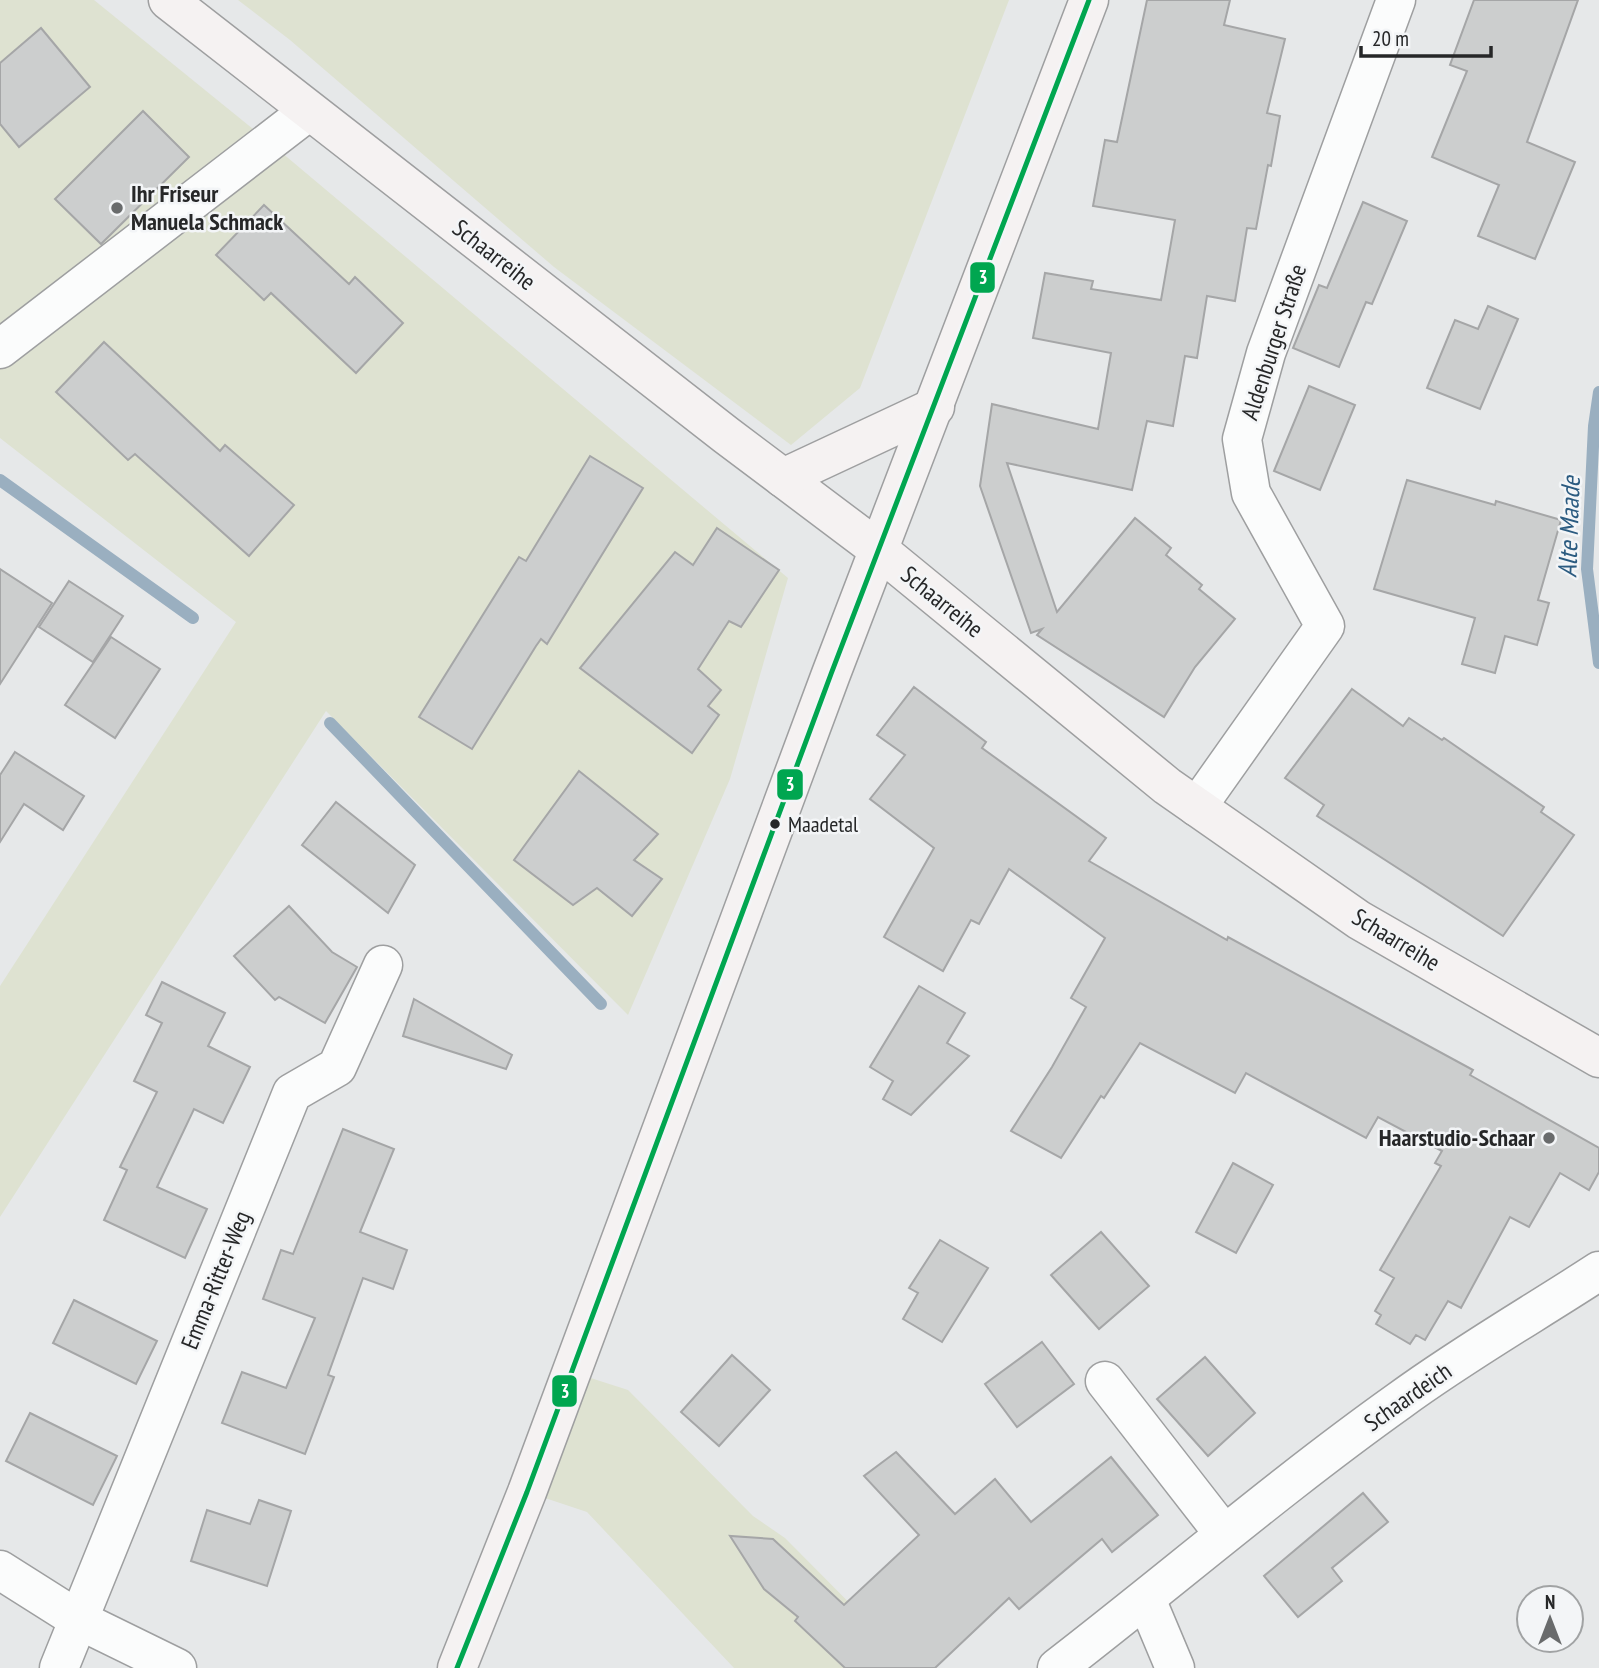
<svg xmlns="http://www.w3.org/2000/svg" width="1599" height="1668" font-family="'PT Sans Narrow',sans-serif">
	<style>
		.green { fill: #dee2d1 }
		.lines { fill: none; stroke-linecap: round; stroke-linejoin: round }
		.stream { stroke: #9aafc0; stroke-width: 12 }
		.building { fill: #cccece; stroke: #a5a6a7; stroke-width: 2 }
		.minor-casing { stroke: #9e9fa0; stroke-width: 41 }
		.secondary-casing { stroke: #9e9fa0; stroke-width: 41 }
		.minor { stroke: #fbfcfc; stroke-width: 38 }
		.secondary { stroke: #f5f2f2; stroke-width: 38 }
		.bus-1-casing { stroke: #f3f5f7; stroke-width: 10 }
		.bus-1 { stroke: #00a650; stroke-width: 5 }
		.poi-dot { fill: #696b6c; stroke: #f3f5f7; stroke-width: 2.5 }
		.bus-dot { fill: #262728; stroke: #f3f5f7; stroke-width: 2.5 }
		.labels { text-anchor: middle; stroke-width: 5; stroke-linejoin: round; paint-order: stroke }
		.bus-label { font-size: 22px; fill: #262728; stroke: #f3f5f7; text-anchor: start }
		.poi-label { font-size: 24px; font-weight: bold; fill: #262728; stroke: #f3f5f7; text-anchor: start }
		.street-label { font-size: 24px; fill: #262728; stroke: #f3f5f7 }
		.water-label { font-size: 26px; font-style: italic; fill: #2b5b80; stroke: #f3f5f7 }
		.line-badge { stroke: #f3f5f7; stroke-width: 2.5 }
		.badge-label { font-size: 19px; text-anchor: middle; font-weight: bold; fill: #fff }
	</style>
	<rect width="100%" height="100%" fill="#e6e8e9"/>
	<g class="green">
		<path d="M0 0H94L253 129 0 324Z"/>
		<path d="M238 0H1009L860 388 791 445 554 267 290 40Z"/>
		<path d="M275 147 788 578 730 779 628 1015 326 711 0 1217V986L236 622 0 438V368Z"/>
		<path d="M572 1372 628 1390 753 1516 785 1538 914 1668H734L587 1512 527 1492Z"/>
	</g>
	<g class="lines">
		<g class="stream">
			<path d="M1599 392 1594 426 1587 569 1599 663"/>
			<path d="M0 480 193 618"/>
			<path d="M330 723 601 1004"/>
		</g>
	</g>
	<g class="building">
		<path d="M1147 0H1230L1224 25 1285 39 1267 113 1280 116 1271 166 1268 165 1256 229 1247 228 1235 301 1207 296 1197 358 1185 356 1173 426 1147 421 1132 490 1007 463 1057 612 1135 518 1171 548 1166 555 1202 585 1199 589 1235 619 1195 667 1164 717 1037 635 1042 629 1031 633 980 486 992 404 1098 429 1111 353 1033 338 1045 273 1093 281 1091 289 1161 300 1175 220 1093 206 1105 140 1117 142Z"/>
		<path d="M1474 0H1578L1527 142 1575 162 1535 259 1478 236 1499 185 1432 157 1467 71 1450 65Z"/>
		<path d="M41 28 90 87 19 147 0 124V63Z"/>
		<path d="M143 111 189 157 101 244 55 199Z"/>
		<path d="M1363 202 1407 221 1372 304 1366 302 1339 367 1293 348 1319 285 1327 288Z"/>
		<path d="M264 205 349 284 355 277 403 323 356 373 271 293 264 300 216 255Z"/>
		<path d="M1488 306 1518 319 1480 409 1427 388 1455 320 1478 329Z"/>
		<path d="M104 342 220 451 225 445 294 505 249 556 135 454 128 460 56 392Z"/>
		<path d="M1309 386 1355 405 1320 490 1274 471Z"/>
		<path d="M590 456 643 488 547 644 541 639 536 646 472 749 419 717 519 557 526 561Z"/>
		<path d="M1407 480 1495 505 1496 501 1561 520 1538 600 1549 603 1537 645 1505 636 1495 673 1462 664 1475 618 1374 589Z"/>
		<path d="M717 528 779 570 741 627 729 621 698 669 721 690 708 706 719 715 692 753 580 668 675 552 693 565Z"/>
		<path d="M0 569 52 603 0 684Z"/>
		<path d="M69 581 123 616 93 662 39 627Z"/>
		<path d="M111 637 160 669 115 738 65 705Z"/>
		<path d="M914 687 986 742 982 748 1106 838 1089 861 1227 940 1228 937 1473 1070 1470 1075 1599 1148V1172L1589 1190 1560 1173 1529 1227 1510 1217 1461 1308 1448 1301 1425 1340 1416 1335 1410 1344 1376 1324 1381 1315 1375 1311 1394 1278 1380 1270 1441 1166 1435 1163 1442 1151 1378 1117 1366 1138 1246 1073 1235 1093 1140 1043 1104 1098 1101 1096 1061 1158 1011 1131 1052 1067 1086 1007 1071 998 1105 938 1009 869 979 924 971 920 943 971 884 937 934 848 870 799 905 755 877 735Z"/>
		<path d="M1352 689 1403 726 1409 718 1442 740 1444 738 1544 807 1541 812 1574 835 1503 936 1317 816 1324 805 1285 778Z"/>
		<path d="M15 752 84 796 63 830 24 804 0 842V775Z"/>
		<path d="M579 771 658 834 634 860 662 879 632 916 597 888 573 905 514 860Z"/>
		<path d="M336 802 415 865 388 913 302 845Z"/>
		<path d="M289 906 332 952 357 967 325 1023 279 997 275 1000 234 956Z"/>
		<path d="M162 982 225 1013 208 1046 250 1067 223 1123 194 1109 157 1187 207 1209 185 1258 104 1220 127 1170 120 1167 157 1092 134 1081 162 1023 146 1015Z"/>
		<path d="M919 986 965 1013 947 1043 969 1056 911 1115 883 1099 893 1081 870 1067Z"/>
		<path d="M414 999 512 1055 506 1069 403 1036Z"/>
		<path d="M343 1129 394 1149 360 1232 407 1250 393 1289 363 1278 328 1375 334 1377 305 1454 222 1423 242 1372 286 1388 315 1318 263 1299 281 1250 293 1254Z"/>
		<path d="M1233 1163 1273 1185 1236 1253 1196 1232Z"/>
		<path d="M1101 1232 1149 1286 1099 1329 1051 1275Z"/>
		<path d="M940 1240 988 1268 942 1342 903 1319 918 1293 909 1288Z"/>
		<path d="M74 1300 157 1341 136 1384 53 1343Z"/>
		<path d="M1042 1342 1074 1384 1017 1427 985 1384Z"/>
		<path d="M732 1355 770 1390 719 1446 681 1412Z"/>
		<path d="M1205 1357 1255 1413 1208 1456 1157 1399Z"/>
		<path d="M30 1413 117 1456 93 1505 6 1461Z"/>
		<path d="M896 1452 955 1514 995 1479 1031 1522 1111 1457 1158 1515 1112 1552 1102 1539 1019 1609 1009 1598 935 1668H845L795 1621 798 1617 764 1589 730 1536 773 1539 844 1605 919 1535 864 1476Z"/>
		<path d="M1363 1493 1388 1522 1332 1568 1342 1581 1298 1617 1264 1576Z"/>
		<path d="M259 1500 291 1511 267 1586 191 1561 207 1510 250 1524Z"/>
	</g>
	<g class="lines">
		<g class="minor-casing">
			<g id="minor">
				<path d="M0 349 309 111"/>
				<path d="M1197 807 1325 626 1251 493 1242 439 1266 353 1396 0"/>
				<path d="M1105 1381 1224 1534"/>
				<path d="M0 1570 79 1620 177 1668"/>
				<path d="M1146 1599 1175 1668"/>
				<path d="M59 1668 292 1093 337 1067 383 965"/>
				<path d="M1057 1668C1171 1580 1281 1485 1399 1401 1463 1354 1533 1314 1599 1271"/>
			</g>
		</g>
		<g class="secondary-casing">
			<g id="secondary">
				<path d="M168 0 726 435 879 550 1167 786 1359 920 1599 1058"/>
				<path d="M783 478 935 407"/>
				<path d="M457 1668 527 1492 831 674 1089 0"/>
			</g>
		</g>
		<use href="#minor" class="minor"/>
		<use href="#secondary" class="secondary"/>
		<g class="bus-1-casing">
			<path id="bus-1" d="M457 1668 527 1492 831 674 1089 0"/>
		</g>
		<use href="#bus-1" class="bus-1"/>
	</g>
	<g class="poi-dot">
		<circle cx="117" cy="208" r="7"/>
		<circle cx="1549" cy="1138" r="7"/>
	</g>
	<circle class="bus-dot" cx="775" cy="824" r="6"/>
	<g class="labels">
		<g class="bus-label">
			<text x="788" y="832">Maadetal</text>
		</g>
		<g class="poi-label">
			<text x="131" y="202">Ihr Friseur<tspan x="131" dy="28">Manuela Schmack</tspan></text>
			<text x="1535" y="1146" text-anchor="end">Haarstudio-Schaar</text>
		</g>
		<g class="street-label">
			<text transform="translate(494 255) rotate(38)" y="8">Schaarreihe</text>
			<text transform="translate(1274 342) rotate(-72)" y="8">Aldenburger Straße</text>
			<text transform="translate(942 602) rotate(39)" y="8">Schaarreihe</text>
			<text transform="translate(1396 940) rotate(31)" y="8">Schaarreihe</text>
			<text transform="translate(216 1280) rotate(-68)" y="8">Emma-Ritter-Weg</text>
			<text transform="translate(1408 1397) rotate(-35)" y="8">Schaardeich</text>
		</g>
		<g class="water-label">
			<text transform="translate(1569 527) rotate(-88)" y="9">Alte Maade</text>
		</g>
	</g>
	<g class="line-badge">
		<rect x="969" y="261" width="27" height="33" rx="7" fill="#00a650"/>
		<rect x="776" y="768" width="28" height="33" rx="7" fill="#00a650"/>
		<rect x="551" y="1374" width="27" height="34" rx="7" fill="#00a650"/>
	</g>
	<g class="badge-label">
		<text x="983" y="284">3</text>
		<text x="790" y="791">3</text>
		<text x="565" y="1398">3</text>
	</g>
	<g transform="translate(1550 1619)"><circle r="33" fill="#f3f5f7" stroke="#a1a3a4" stroke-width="2"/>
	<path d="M0-5L12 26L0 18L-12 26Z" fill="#696b6c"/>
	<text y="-10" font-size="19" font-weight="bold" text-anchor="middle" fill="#262728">N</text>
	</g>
	<path d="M1361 46v10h130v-10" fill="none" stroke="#262728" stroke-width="3.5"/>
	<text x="1372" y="46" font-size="21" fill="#262728" stroke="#f3f5f7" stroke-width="5" paint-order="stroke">20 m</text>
</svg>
